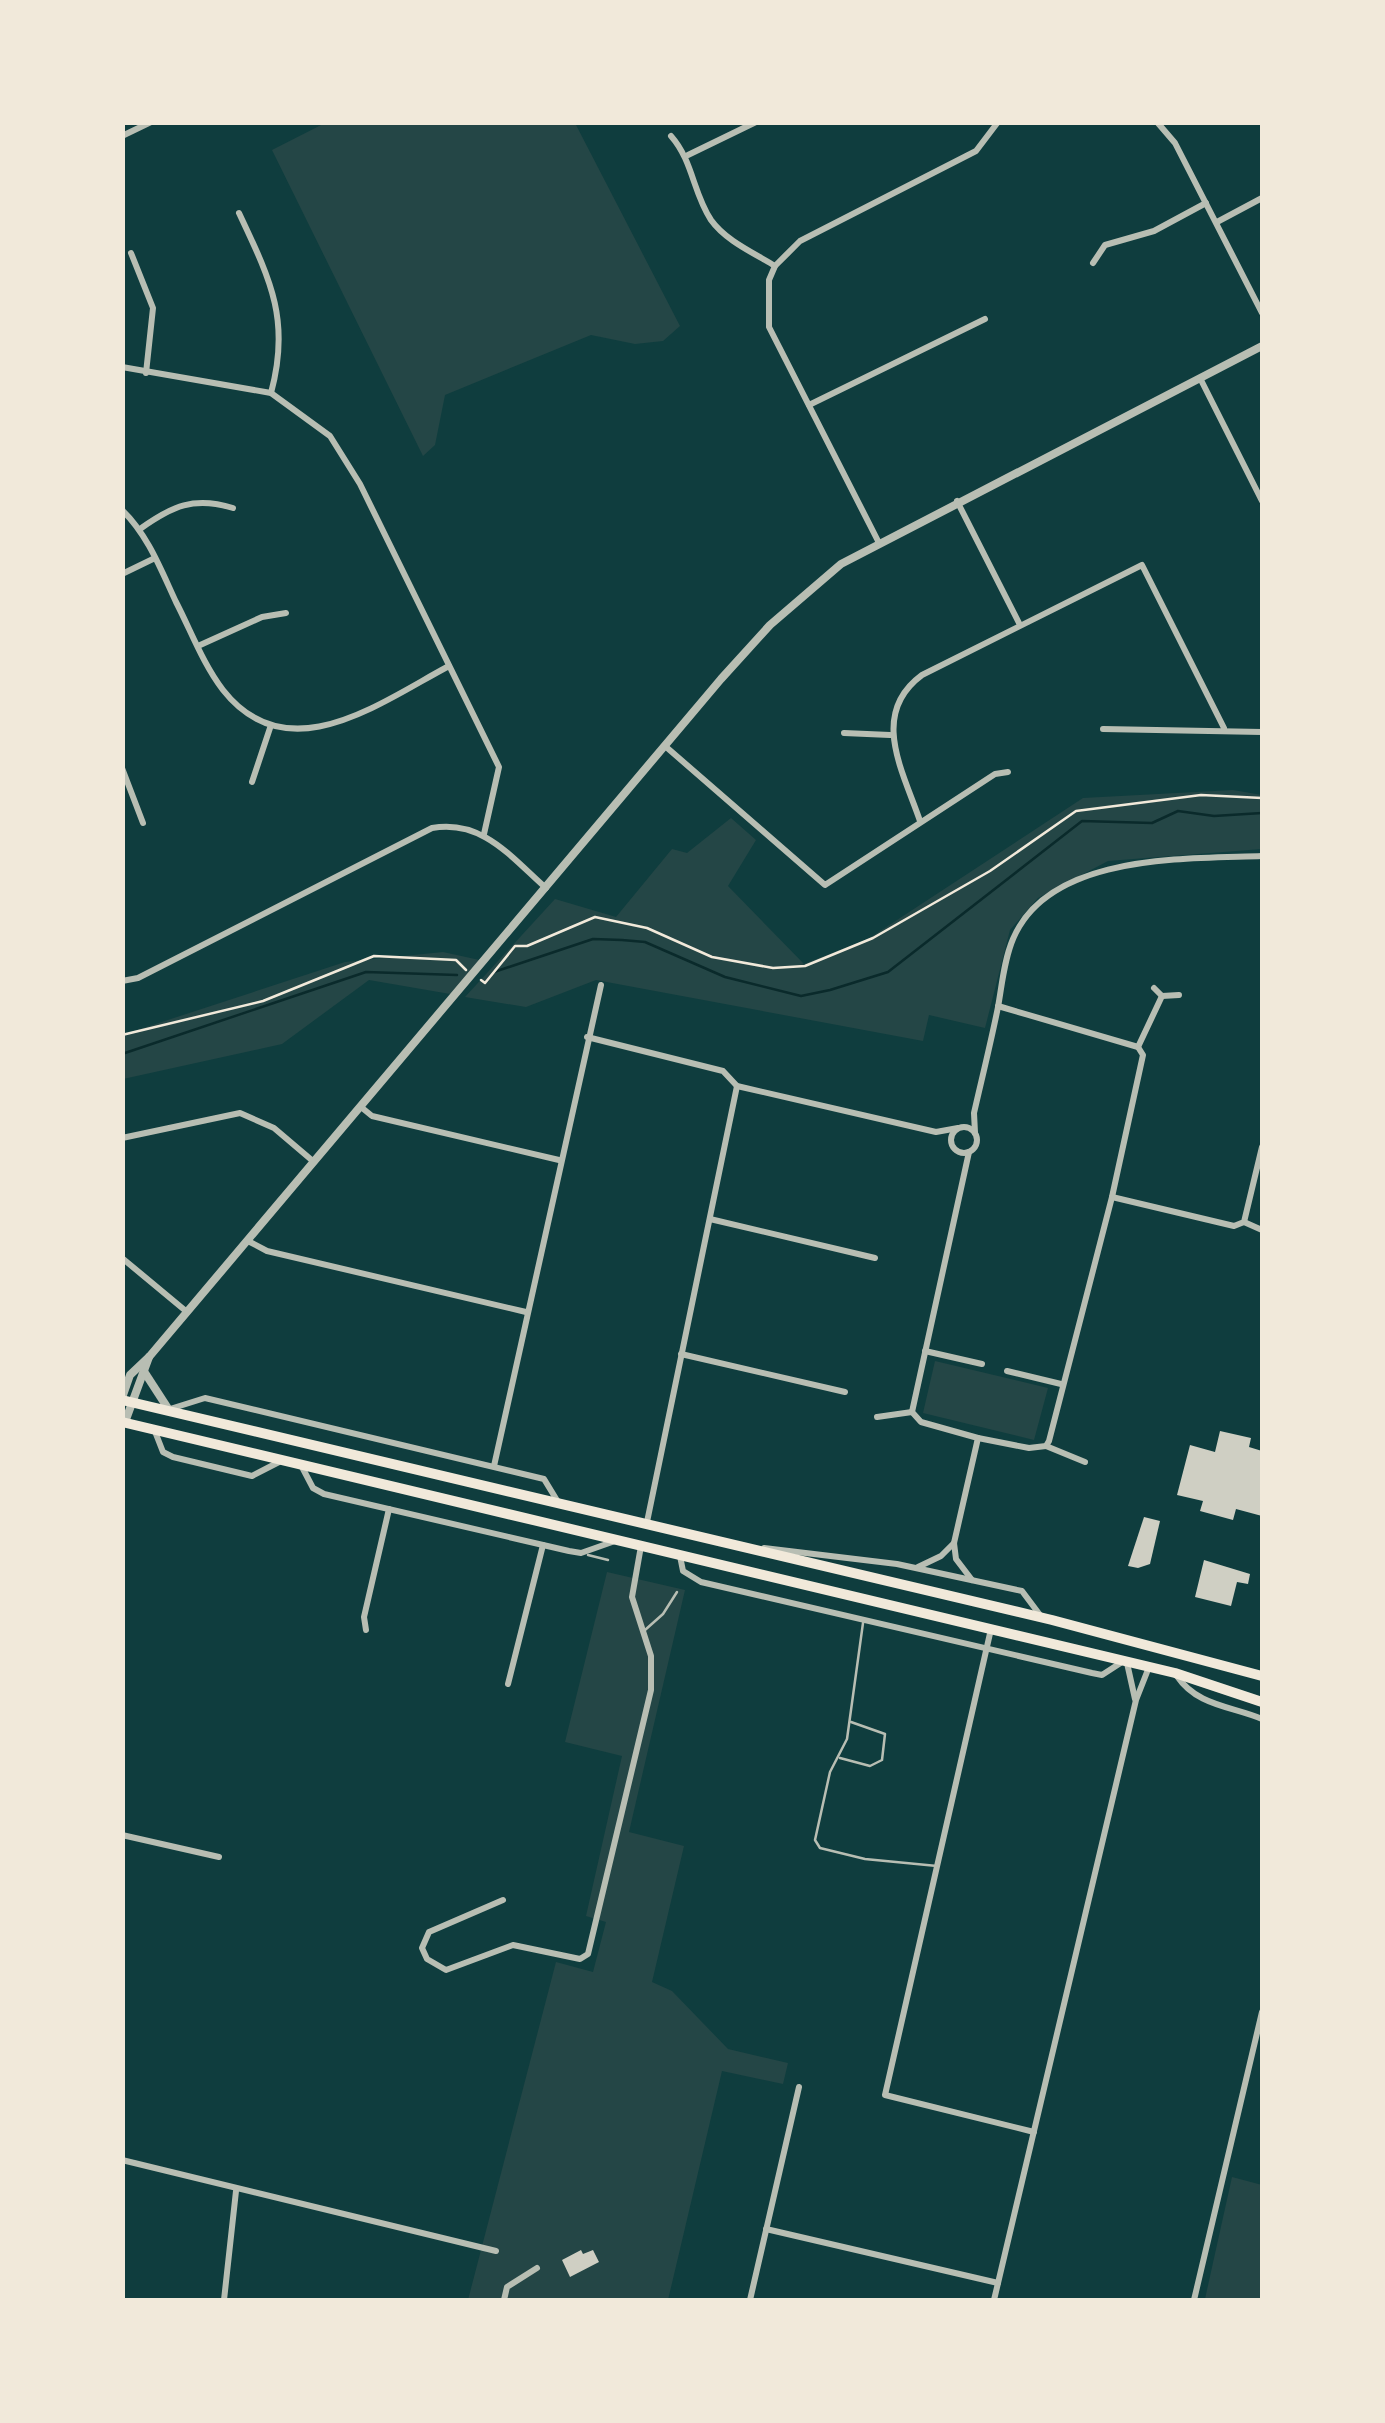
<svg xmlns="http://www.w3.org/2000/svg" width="1385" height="2423" font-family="'Zilla Slab',serif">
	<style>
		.green { fill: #244646 }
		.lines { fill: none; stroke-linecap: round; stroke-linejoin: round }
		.stream { stroke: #0a2a2b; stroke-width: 2.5 }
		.building { fill: #cfcfc3 }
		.path { stroke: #f1e9da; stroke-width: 2.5 }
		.service { stroke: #b8beb3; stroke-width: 2.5 }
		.minor { stroke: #b8beb3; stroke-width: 6 }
		.tertiary { stroke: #b8beb3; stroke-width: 8 }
		.trunk { stroke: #f1e9da; stroke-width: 10 }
	</style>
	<rect width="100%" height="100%" fill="#0f3d3e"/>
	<g class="green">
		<path d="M327 122 575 123 680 326 663 341 635 344 591 335 445 395 435 445 423 456 272 150Z"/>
		<path d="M1233 790 1262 795V849L1108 861 1038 898 1010 930 985 1028 929 1015 923 1041 596 980 526 1007 465 997 555 899 616 917 672 849 687 853 731 818 756 840 728 886 804 964 868 939 1083 798Z"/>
		<path d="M443 952 484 961 456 995 369 980 282 1044 123 1079 122 1035 345 962Z"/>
		<path d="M935 1361 1048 1388 1034 1440 923 1413Z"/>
		<path d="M607 1572 685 1590 629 1832 684 1846 652 1982 672 1991 728 2049 788 2063 783 2084 722 2071 668 2300H468L556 1962 593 1972 606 1922 586 1916 622 1756 565 1742Z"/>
		<path d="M1232 2177 1262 2185V2300L1205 2299Z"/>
	</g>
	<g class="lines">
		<g class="stream">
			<path d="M494 972 593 939 622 940 645 942 725 977 801 996 830 990 888 972 1082 821 1152 823 1178 811 1214 816 1262 813"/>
			<path d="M122 1054 366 972 457 975"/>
		</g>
	</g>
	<g class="building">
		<path d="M1220 1431 1251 1438 1249 1447 1262 1451V1516L1236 1509 1233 1520 1200 1511 1203 1501 1177 1495 1190 1445 1215 1452Z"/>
		<path d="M1144 1517 1160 1521 1150 1564 1138 1568 1128 1566Z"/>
		<path d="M1204 1560 1250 1574 1248 1584 1237 1582 1231 1606 1195 1597Z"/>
		<path d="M581 2250 583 2254 593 2250 599 2262 570 2277 562 2260Z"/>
	</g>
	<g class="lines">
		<g class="path">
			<path d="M481 980 485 983 515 946H527L595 917 647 928 712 957 773 968 805 966 873 938 990 871 1076 811 1201 795 1262 798"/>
			<path d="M122 1035 263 1001 374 956 456 960 466 970"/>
		</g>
		<g class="service">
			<path d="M588 1555 608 1560"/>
			<path d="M863 1623 847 1739 830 1772 815 1840 820 1848 865 1859 937 1866"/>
			<path d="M645 1630 663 1614 677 1592"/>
			<path d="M840 1758 870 1766 882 1760 885 1734 851 1722"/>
		</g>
		<g class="minor">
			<path d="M1157 122 1175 143 1262 313"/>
			<path d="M122 136 151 122"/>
			<path d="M671 136C693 161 693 193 711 220 726 241 754 253 775 266"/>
			<path d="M688 155 756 122"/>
			<path d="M239 213C270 279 291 320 271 393"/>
			<path d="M1217 222 1262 198"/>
			<path d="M131 253 153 308 146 373"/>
			<path d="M1093 263 1105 245 1154 231 1206 203"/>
			<path d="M122 367 271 393 330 436 360 484 499 767 484 834"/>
			<path d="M1200 378 1262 501"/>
			<path d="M809 405 985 319"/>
			<path d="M957 501 1020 625"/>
			<path d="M122 510C148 535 161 570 176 602 191 631 203 664 223 690 288 773 381 702 449 666"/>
			<path d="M140 529C172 506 194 496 233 508"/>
			<path d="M878 541 769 327V280L775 266 800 241 976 151 998 122"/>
			<path d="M122 574 155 558"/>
			<path d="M198 646 262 617 286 613"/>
			<path d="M1103 729 1262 732"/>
			<path d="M844 733 890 735"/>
			<path d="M665 746 825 885 995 774 1008 772"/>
			<path d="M122 768 143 823"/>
			<path d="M252 782 271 725"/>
			<path d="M920 821C903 771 869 714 922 675L1142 565 1224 728"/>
			<path d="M122 981 138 978 432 828C482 819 511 857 546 888"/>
			<path d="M1154 988 1162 996 1179 995"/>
			<path d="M587 1037 723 1071 737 1086 936 1132 958 1128"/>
			<path d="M1138 1047 1162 996"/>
			<path d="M361 1107 372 1116 559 1160"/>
			<circle cx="964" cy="1140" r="13"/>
			<path d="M975 1133 974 1113C982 1078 991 1042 998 1007 1002 985 1004 960 1013 939 1049 853 1186 859 1262 856"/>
			<path d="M122 1138 240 1113 274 1128 314 1162"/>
			<path d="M969 1152 912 1412 921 1422 978 1438 954 1543 956 1559 972 1580"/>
			<path d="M1112 1197 1234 1226 1244 1222 1262 1147"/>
			<path d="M710 1219 875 1258"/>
			<path d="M1244 1222 1262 1230"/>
			<path d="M248 1241 267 1251 526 1312"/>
			<path d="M122 1258 187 1312"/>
			<path d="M925 1351 982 1364"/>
			<path d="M681 1354 845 1392"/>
			<path d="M1007 1371 1061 1384"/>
			<path d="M170 1409 205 1398 544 1479 558 1502"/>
			<path d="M877 1417 912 1412"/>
			<path d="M154 1429 163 1452 173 1457 252 1476 279 1462"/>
			<path d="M978 1438 1029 1448 1046 1446 1049 1441 1112 1197 1143 1055 1138 1047 998 1006"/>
			<path d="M1046 1446 1085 1462"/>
			<path d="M494 1466 601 985"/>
			<path d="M302 1467 313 1488 324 1494 569 1551 581 1553 615 1541"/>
			<path d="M647 1522 737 1086"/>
			<path d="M764 1548 897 1564 1022 1591 1040 1615"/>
			<path d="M680 1556 683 1571 701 1582 1092 1673 1102 1675 1122 1662"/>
			<path d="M918 1567 941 1556 954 1543"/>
			<path d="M991 1629 885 2095 1034 2132"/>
			<path d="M366 1630 364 1617 389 1509"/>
			<path d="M1127 1663 1135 1699"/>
			<path d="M1177 1676C1197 1706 1231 1706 1262 1719"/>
			<path d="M508 1684 543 1545"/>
			<path d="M122 1835 219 1857"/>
			<path d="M503 1900 429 1932 422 1948 427 1959 446 1970 513 1945 580 1959 588 1954 651 1690V1656L632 1597 641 1546"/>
			<path d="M122 2160 496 2251"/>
			<path d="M766 2229 998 2283"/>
			<path d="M224 2300 236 2191"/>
			<path d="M504 2300 507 2287 537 2268"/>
			<path d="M750 2300 799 2087"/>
			<path d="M994 2300 1136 1700 1149 1667"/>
			<path d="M1194 2300 1262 2012"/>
		</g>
		<g class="tertiary">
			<path d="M145 1373 169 1410"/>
			<path d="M122 1398 130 1375 149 1357 721 679 770 625 841 564 1262 346"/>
			<path d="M125 1422 149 1357"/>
		</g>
		<g class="trunk">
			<path d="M122 1400 1052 1620 1262 1676"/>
			<path d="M122 1422 1175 1673 1262 1702"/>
		</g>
	</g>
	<rect width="1385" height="2423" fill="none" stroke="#f1e9da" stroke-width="250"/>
</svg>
